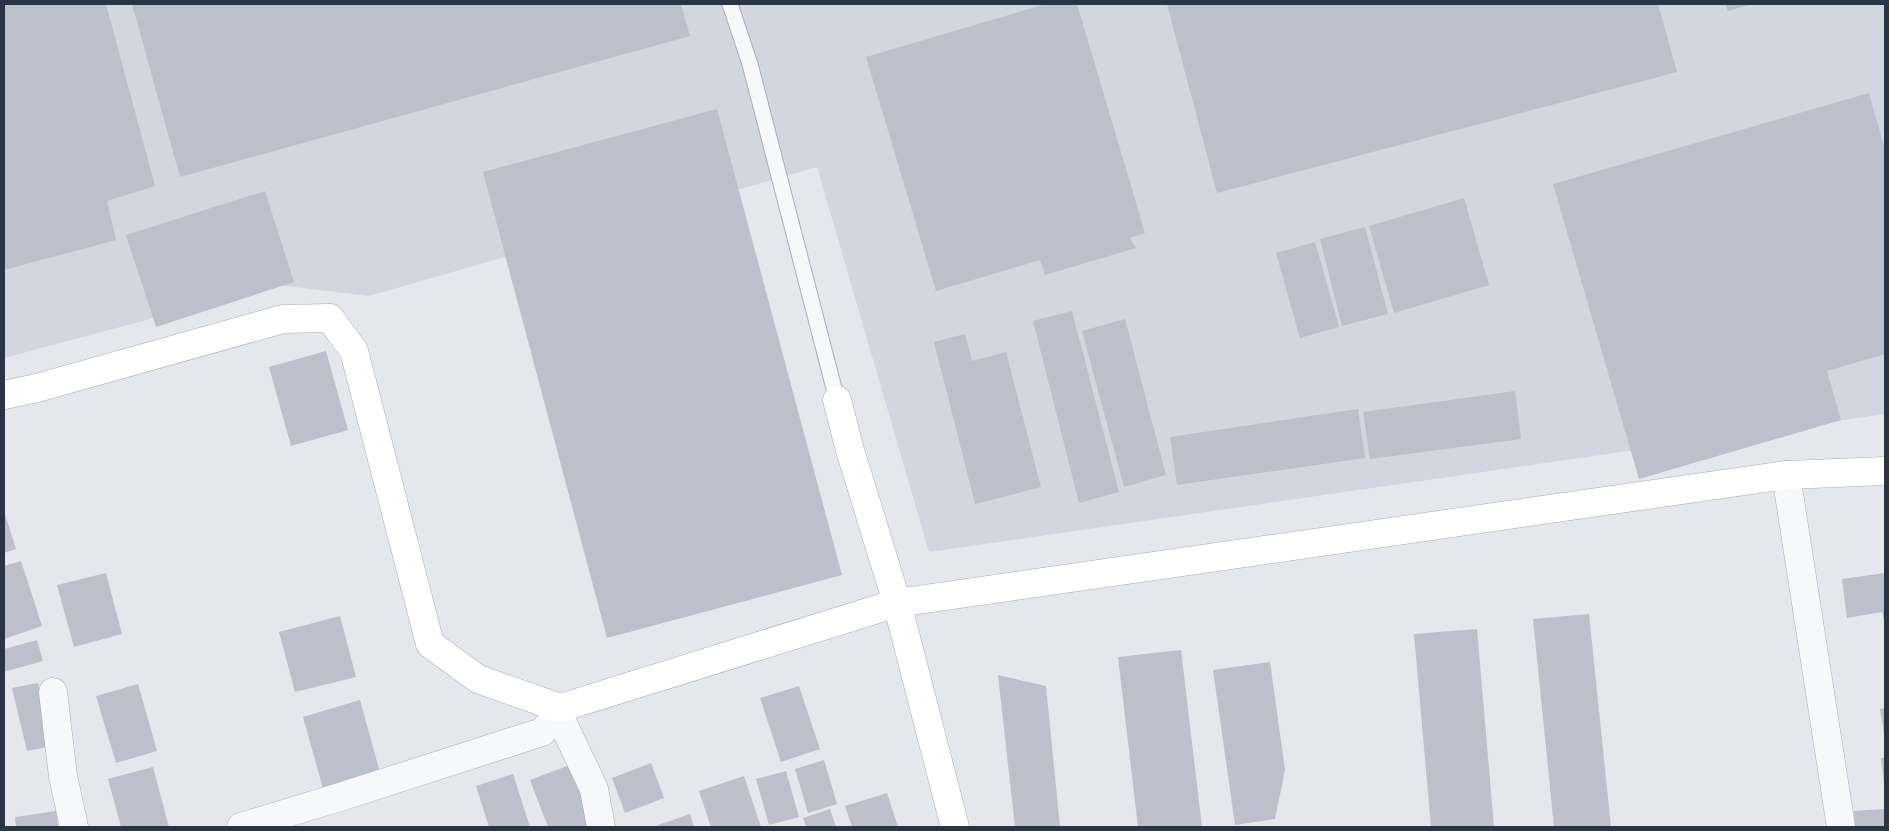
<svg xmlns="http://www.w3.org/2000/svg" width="1889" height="831" font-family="'Fira Sans',sans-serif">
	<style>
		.built { fill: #d2d6de }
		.building { fill: #bbc0ca }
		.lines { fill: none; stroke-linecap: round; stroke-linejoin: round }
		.lane-casing { stroke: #a9aeb7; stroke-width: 17 }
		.street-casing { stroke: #a9aeb7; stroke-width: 29 }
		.secondary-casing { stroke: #a9aeb7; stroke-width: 29 }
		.lane { stroke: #f7f8fa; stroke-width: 15 }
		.street { stroke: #f7f8fa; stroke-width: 28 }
		.secondary { stroke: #fff; stroke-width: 28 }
	</style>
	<rect width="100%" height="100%" fill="#e4e7ec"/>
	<path class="built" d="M4 4H1885V414L929 552 817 167 369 296 278 285 4 358Z"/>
	<g class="building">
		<path d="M4 4H106L155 186 107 201 116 240 4 270Z"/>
		<path d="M132 4H681L690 36 180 177Z"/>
		<path d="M1046 4H1077L1145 233 1130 238 1136 248 1045 275 1040 260 936 291 866 57Z"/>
		<path d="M1167 4H1658L1677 72 1217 193Z"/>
		<path d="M1725 4H1752L1728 11Z"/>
		<path d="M1869 93 1885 150V354L1827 371 1841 420 1639 479 1553 184Z"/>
		<path d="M717 109 842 575 607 638 483 172Z"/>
		<path d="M265 191 294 282 156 327 126 235Z"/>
		<path d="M1464 198 1489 285 1394 313 1369 226Z"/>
		<path d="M1365 227 1388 314 1342 326 1320 239Z"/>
		<path d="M1315 242 1339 327 1300 338 1276 253Z"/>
		<path d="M1072 311 1119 492 1079 503 1033 321Z"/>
		<path d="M1125 319 1166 475 1124 487 1082 331Z"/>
		<path d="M965 334 972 361 1006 352 1041 487 975 504 934 342Z"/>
		<path d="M326 351 348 430 291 446 269 367Z"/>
		<path d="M1515 391 1521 439 1370 459 1363 412Z"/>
		<path d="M1358 409 1365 458 1177 485 1170 437Z"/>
		<path d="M4 511 16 549 4 553Z"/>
		<path d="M21 561 42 626 4 639V566Z"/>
		<path d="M106 573 122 634 74 647 57 585Z"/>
		<path d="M1885 573V625L1882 612 1847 618 1842 579Z"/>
		<path d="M1589 614 1611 827H1554L1533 619Z"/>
		<path d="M340 616 356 677 295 692 279 632Z"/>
		<path d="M1477 629 1494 827H1431L1414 634Z"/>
		<path d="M37 640 43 661 4 672V649Z"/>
		<path d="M1181 650 1202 827H1138L1118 657Z"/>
		<path d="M1270 662 1285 770 1275 819 1235 825 1213 670Z"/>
		<path d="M998 675 1046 686 1060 827H1015Z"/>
		<path d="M38 683 52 746 27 751 12 688Z"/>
		<path d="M138 684 157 751 116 763 96 696Z"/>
		<path d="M799 686 820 749 781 762 760 698Z"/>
		<path d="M360 700 381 776 324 792 303 717Z"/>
		<path d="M1885 708V734H1884L1880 709Z"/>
		<path d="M1881 758H1885V783H1884Z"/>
		<path d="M824 760 837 804 808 813 795 769Z"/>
		<path d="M651 763 664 798 625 813 612 778Z"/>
		<path d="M570 765 593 826 589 827H548L530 780Z"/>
		<path d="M153 767 169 827H121L108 779Z"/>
		<path d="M786 771 799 817 769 825 756 779Z"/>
		<path d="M513 774 530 827H489L476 786Z"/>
		<path d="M744 776 761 827H711L699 791Z"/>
		<path d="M887 793 898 827H852L845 806Z"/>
		<path d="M830 809 836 827H806L803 818Z"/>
		<path d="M1885 809V827H1855L1854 811Z"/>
		<path d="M56 811 58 827H16L15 817Z"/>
		<path d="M690 814 694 827H659L658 825Z"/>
	</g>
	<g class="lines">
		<g class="lane-casing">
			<path id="lane" d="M730 4 750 64 837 400"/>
		</g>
		<g class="street-casing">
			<g id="street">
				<path d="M1786 475 1841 827"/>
				<path d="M53 692 63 776 74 827"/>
				<path d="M559 715 594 789 601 827"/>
				<path d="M241 827 343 796 542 732 559 715 560 708"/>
			</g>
		</g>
		<g class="secondary-casing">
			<g id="secondary">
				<path d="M4 395 37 388 283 319 330 318 354 351 430 644 478 679 560 708 897 603 1786 475 1885 471"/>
				<path d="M837 400 850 450 897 603 955 827"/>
			</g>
		</g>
		<use href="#lane" class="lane"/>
		<use href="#street" class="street"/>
		<use href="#secondary" class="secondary"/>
	</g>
	<rect width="1889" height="831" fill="none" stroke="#2b3445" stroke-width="10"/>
</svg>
